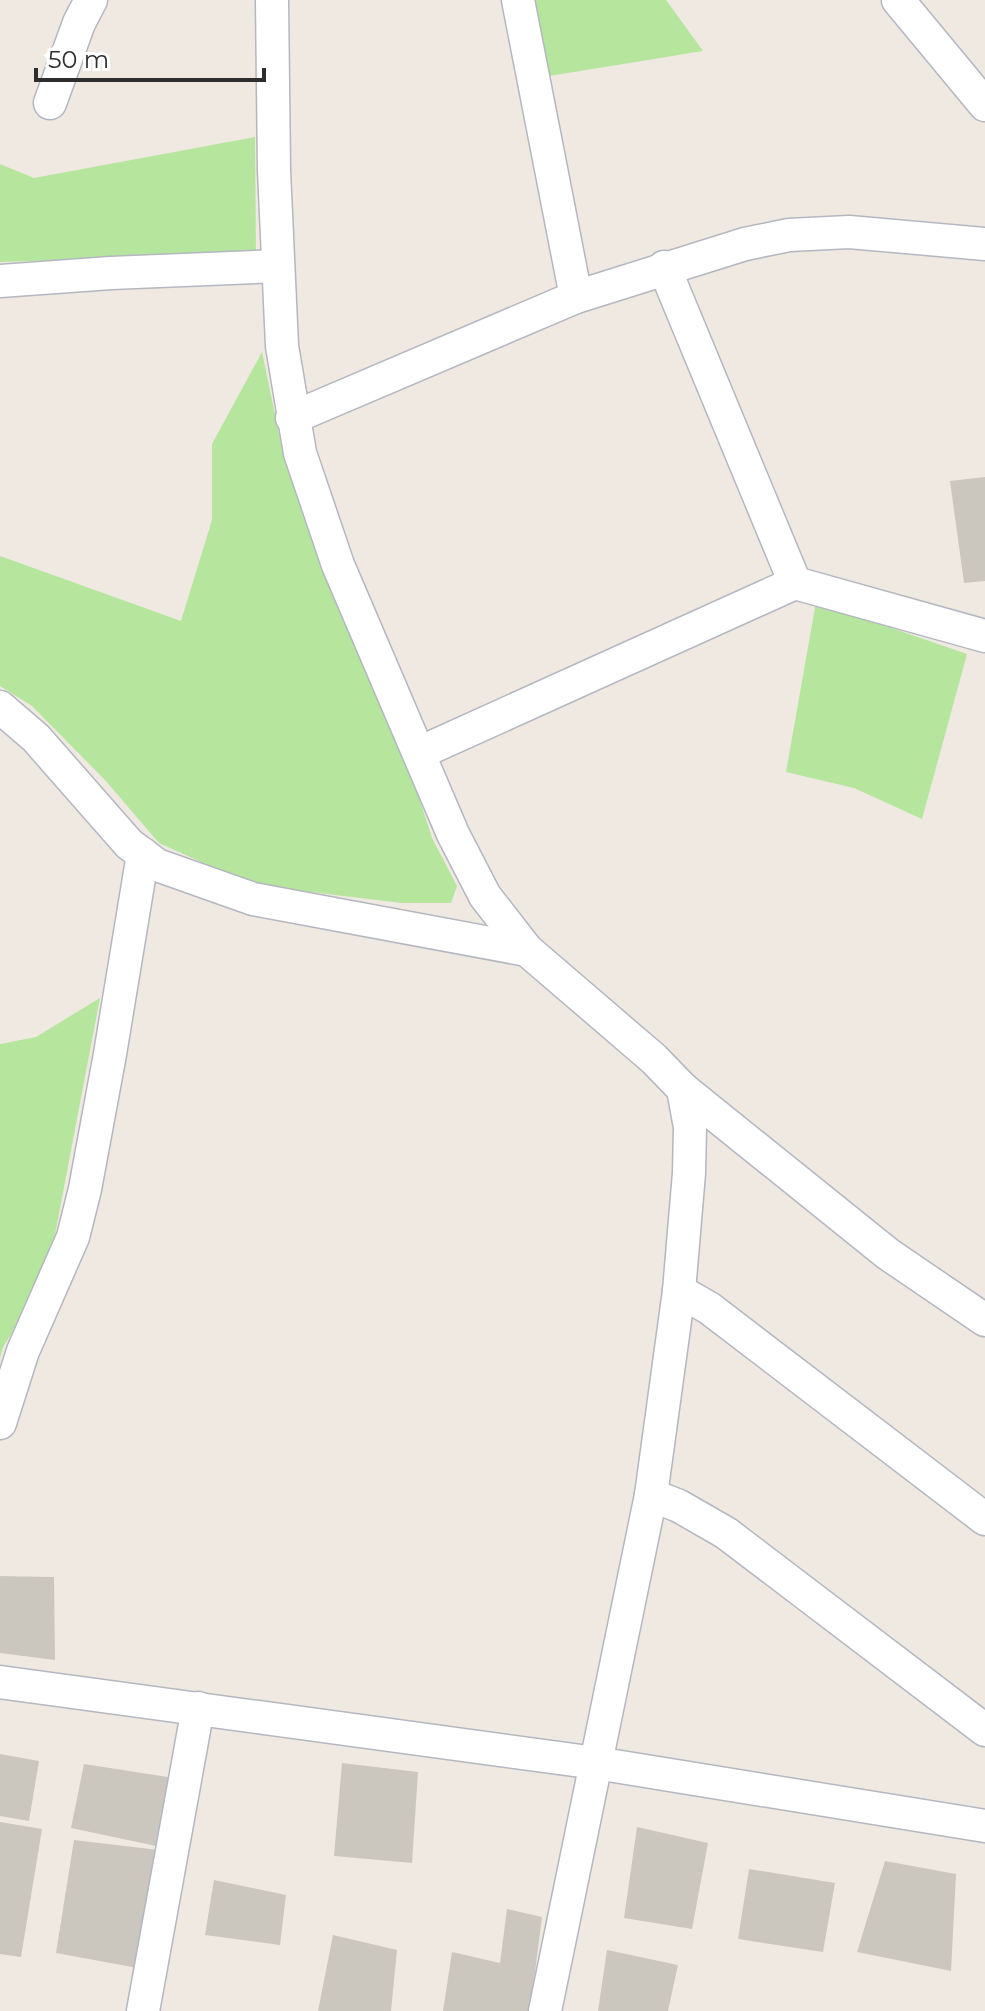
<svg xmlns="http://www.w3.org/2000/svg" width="985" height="2011" font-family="Montserrat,sans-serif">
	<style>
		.green { fill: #b6e59e }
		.building { fill: #cbc7bf }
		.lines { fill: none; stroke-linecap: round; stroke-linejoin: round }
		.minor-casing { stroke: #b4b7c1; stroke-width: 35 }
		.minor { stroke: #fff; stroke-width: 32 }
	</style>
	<rect width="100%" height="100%" fill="#efe9e1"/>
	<g class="green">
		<path d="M529 0H666L703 51 543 77Z"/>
		<path d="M255 137 256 254 0 262V164L34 178Z"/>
		<path d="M262 352 282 448 401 741 432 838 457 886 451 903H402L252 885 159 843 105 780 32 706 0 686V556L181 621 212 520V444Z"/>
		<path d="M816 602 967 654 922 819 854 788 786 772Z"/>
		<path d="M100 998 53 1245 27 1310 3 1347 0 1358V1044L36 1037Z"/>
	</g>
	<g class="building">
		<path d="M985 477V581L964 583 950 481Z"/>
		<path d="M0 1576 54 1577 55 1660 0 1653Z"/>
		<path d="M0 1754 39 1761 29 1821 0 1816Z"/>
		<path d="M342 1763 418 1772 412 1863 334 1856Z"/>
		<path d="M84 1764 168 1777 156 1846 71 1828Z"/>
		<path d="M0 1822 42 1829 21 1957 0 1954Z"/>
		<path d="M637 1827 708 1843 692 1929 624 1918Z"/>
		<path d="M74 1840 167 1851 143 1969 56 1953Z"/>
		<path d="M885 1861 956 1874 951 1971 857 1952Z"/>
		<path d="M749 1869 835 1883 823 1952 738 1939Z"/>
		<path d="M214 1880 286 1895 280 1945 205 1935Z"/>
		<path d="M507 1909 542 1917 530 2011H443L452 1952 500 1963Z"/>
		<path d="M333 1935 397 1950 391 2011H318Z"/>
		<path d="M607 1950 678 1965 668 2011H598Z"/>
	</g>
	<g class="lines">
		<g class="minor-casing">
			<g id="minor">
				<path d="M272 0 274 170 282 346 300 453 338 565 453 834 485 896 527 950 654 1059 683 1089 690 1127 689 1173 679 1291 651 1495 545 2011"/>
				<path d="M518 0 576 297"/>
				<path d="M898 0 985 105"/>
				<path d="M50 103 79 23 91 0"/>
				<path d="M664 267 795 583"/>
				<path d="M0 281 111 273 278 266"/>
				<path d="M292 418 576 297 745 244 789 235 849 232 985 244"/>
				<path d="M0 707 36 738 129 844 157 865 253 899 527 950"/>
				<path d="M419 753 795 583 985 636"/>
				<path d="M683 1089 888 1254 985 1320"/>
				<path d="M679 1291 709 1308 985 1519"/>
				<path d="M0 1423 23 1351 73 1237 85 1189 110 1054 143 854"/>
				<path d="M651 1495 679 1506 726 1533 985 1730"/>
				<path d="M0 1682 596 1763 985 1826"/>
				<path d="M143 2011 198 1708"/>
			</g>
		</g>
		<use href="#minor" class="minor"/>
	</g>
	<path d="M36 68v12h228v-12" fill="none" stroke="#2e2e2e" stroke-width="4"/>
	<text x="48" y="68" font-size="24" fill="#2e2e2e" stroke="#ffffff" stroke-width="6" paint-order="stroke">50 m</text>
</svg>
